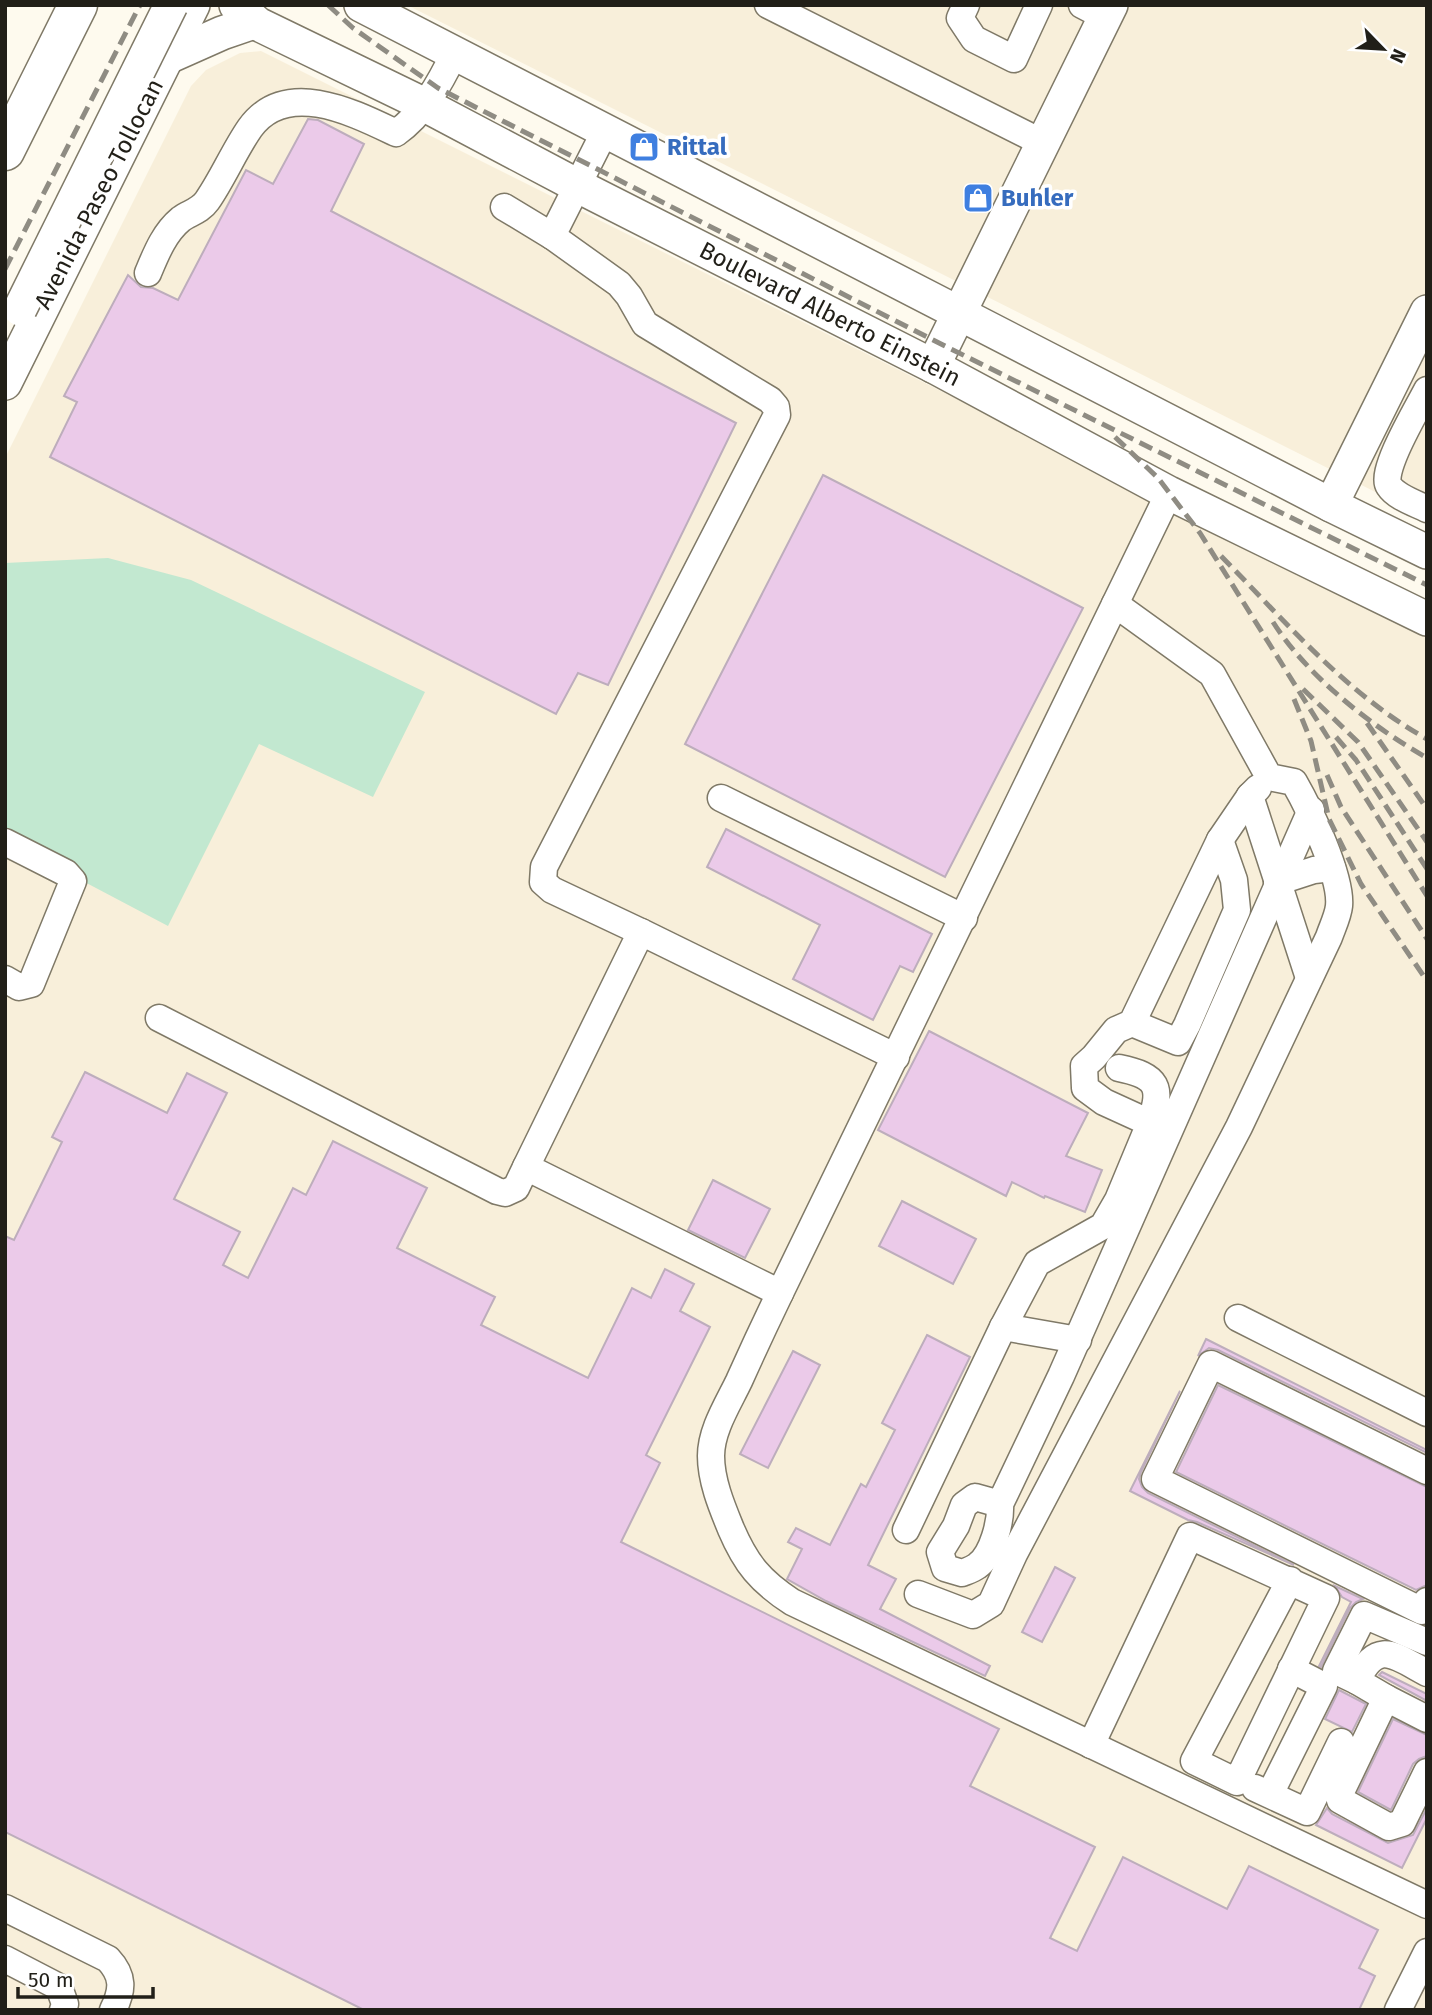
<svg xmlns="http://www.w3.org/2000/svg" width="1432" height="2015" font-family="'Fira Sans',sans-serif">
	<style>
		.industrial { fill: #f8efda }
		.green { fill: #c2e8d0 }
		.building { fill: #ebcae9; stroke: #bdadbc; stroke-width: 2 }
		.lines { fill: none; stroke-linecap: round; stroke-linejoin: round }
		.minor-casing { stroke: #7f7967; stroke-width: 29 }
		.major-casing { stroke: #7f7967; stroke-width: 36 }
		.highway-casing { stroke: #7f7967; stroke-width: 41 }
		.minor { stroke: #fff; stroke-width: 26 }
		.major { stroke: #fff; stroke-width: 33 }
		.highway { stroke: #fff; stroke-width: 38 }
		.rail { stroke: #8f8c83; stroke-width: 5; stroke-dasharray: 14 7; stroke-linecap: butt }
		.major-bridge-casing { stroke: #7f7967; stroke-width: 36; stroke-linecap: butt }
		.major-bridge { stroke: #fff; stroke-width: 33 }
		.labels { text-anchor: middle; stroke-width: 7; stroke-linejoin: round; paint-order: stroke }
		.shop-label { font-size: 24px; font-weight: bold; fill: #366cbe; stroke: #fff; text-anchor: start }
		.street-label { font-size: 24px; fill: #211f18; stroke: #fff }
	</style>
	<rect width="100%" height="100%" fill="#fefaee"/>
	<g class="industrial">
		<path d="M407 5H1427V518Z"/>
		<path d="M261 51 1427 634V2010H5V458L191 86 206 70 240 53Z"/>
	</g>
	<path class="green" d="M108 558 191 580 425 692 373 797 259 744 168 926 5 840V563Z"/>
	<g class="building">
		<path d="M308 119 318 120 364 144 331 211 736 423 608 685 578 673 556 714 50 457 77 402 64 396 128 275 141 287 153 288 178 300 246 170 273 184Z"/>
		<path d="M823 475 1083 608 945 877 685 744Z"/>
		<path d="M726 829 932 934 913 972 900 966 873 1020 793 979 820 925 707 867Z"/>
		<path d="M929 1031 1088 1113 1066 1156 1102 1170 1085 1212 1045 1196 1044 1198 1012 1182 1006 1196 878 1130Z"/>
		<path d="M85 1072 167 1113 187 1073 227 1093 174 1199 240 1232 223 1265 248 1278 293 1188 306 1195 333 1141 427 1188 397 1248 495 1297 481 1325 588 1378 632 1288 651 1298 665 1269 694 1284 680 1311 710 1327 646 1455 660 1463 621 1542 999 1729 970 1786 1095 1847 1050 1938 1077 1951 1123 1857 1227 1909 1249 1866 1378 1930 1359 1968 1375 1976 1359 2010H364L5 1832V1236L14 1240 62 1142 52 1137Z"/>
		<path d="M713 1180 770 1209 745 1258 688 1230Z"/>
		<path d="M902 1201 976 1239 953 1284 879 1246Z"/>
		<path d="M927 1335 970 1357 868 1565 896 1579 880 1609 990 1666 985 1676 826 1601 787 1579 802 1549 788 1542 796 1528 830 1545 861 1484 866 1487 895 1430 882 1423Z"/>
		<path d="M1206 1339 1427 1450V1453L1218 1350 1209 1348 1198 1356Z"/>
		<path d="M793 1351 820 1365 768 1468 740 1454Z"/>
		<path d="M1218 1385 1427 1487V1585L1416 1590 1176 1472Z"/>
		<path d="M1180 1391 1141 1472 1139 1479 1142 1487 1148 1493 1294 1565 1197 1522 1188 1520 1130 1491Z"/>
		<path d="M1055 1567 1075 1578 1042 1642 1022 1632Z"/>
		<path d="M1335 1586 1363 1599 1356 1602 1350 1608 1321 1667 1319 1666 1351 1602 1342 1597Z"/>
		<path d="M1382 1672 1427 1694V1701L1379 1675Z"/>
		<path d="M1339 1690 1366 1704 1352 1732 1325 1719Z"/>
		<path d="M1393 1719 1427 1735V1756L1419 1759 1413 1764 1391 1810 1358 1792Z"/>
		<path d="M1327 1808 1332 1814 1388 1843 1413 1835 1427 1808V1818L1402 1868 1316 1825Z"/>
	</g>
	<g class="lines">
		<g class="minor-casing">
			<g id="minor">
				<path d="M768 5 1043 143"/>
				<path d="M966 5 960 18 974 39 1014 59 1039 5"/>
				<path d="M1082 5 1105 17"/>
				<path d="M605 131 552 236 619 284 629 296 645 324 770 400 776 407 777 415 544 867 543 882 552 890 641 932 526 1167 780 1293C766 1322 752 1352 739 1381 728 1404 711 1430 711 1456 711 1481 722 1507 731 1529 746 1564 760 1581 792 1602L1427 1905"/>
				<path d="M504 207 552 236"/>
				<path d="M148 273C156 254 164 233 181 219 189 213 200 211 207 201 223 178 234 151 250 128 286 78 354 113 396 133 423 114 440 83 454 54"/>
				<path d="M1427 390C1419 406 1379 472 1389 486 1396 497 1415 503 1427 509"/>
				<path d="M1258 788 1250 796 1309 978"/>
				<path d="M721 798 964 918"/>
				<path d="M5 842 66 873 73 881 31 984 19 987 5 979"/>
				<path d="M1277 882 1314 870 1332 868"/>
				<path d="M641 932 896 1057"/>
				<path d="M159 1018 497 1191 505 1193 516 1188 526 1167"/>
				<path d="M1132 1023 1178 1042 1187 1025 1237 910 1234 880 1220 840"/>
				<path d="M1119 1068C1158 1076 1163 1087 1150 1123"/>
				<path d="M780 1293 1169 493"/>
				<path d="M1238 1318 1427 1413"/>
				<path d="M1003 1327 1078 1340"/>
				<path d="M1427 1471 1211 1364 1155 1479 1422 1611 1427 1601"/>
				<path d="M1000 1504 975 1497 964 1505 956 1526 940 1552 945 1568 962 1573C967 1571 973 1569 977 1566 993 1555 1001 1521 1000 1504L1061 1376 1311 810"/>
				<path d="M906 1530 1003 1327 1037 1263 1103 1226 1118 1200 1150 1123 1104 1102 1085 1088 1084 1066 1094 1057 1116 1030 1132 1023 1220 840 1250 796"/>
				<path d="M918 1594 973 1615 991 1604 1014 1554 1239 1127 1329 937C1332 928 1338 916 1339 906 1342 877 1309 808 1294 782L1269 777 1212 674 1115 604"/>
				<path d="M1427 1673C1395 1656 1377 1638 1357 1681L1386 1698 1427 1719"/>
				<path d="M1357 1681 1336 1671 1364 1615 1427 1642"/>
				<path d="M1386 1698 1339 1796 1340 1800 1389 1827 1402 1823 1427 1772"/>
				<path d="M1091 1745 1190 1536 1326 1598 1237 1782 1194 1761 1290 1580"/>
				<path d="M1255 1788 1307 1812 1341 1742"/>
				<path d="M1270 1794 1324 1686 1291 1669"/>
				<path d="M5 1908 108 1959C124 1976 123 1990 113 2010"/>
				<path d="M5 1959 59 1987 65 2004 63 2010"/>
				<path d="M1398 2010 1427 1952"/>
			</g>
		</g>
		<g class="major-casing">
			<g id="major">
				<path d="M236 5 258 24 423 104 578 186 933 366 1169 493 1427 619"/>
				<path d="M361 5 1331 505 1427 552"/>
				<path d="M168 57 222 33 254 22"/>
				<path d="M933 366 1111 5"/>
				<path d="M5 383 193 5"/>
				<path d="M1331 505 1427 312"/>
			</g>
		</g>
		<g class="highway-casing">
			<path id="highway" d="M5 151 78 5"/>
		</g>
		<use href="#minor" class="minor"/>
		<use href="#major" class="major"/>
		<use href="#highway" class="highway"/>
		<g class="rail">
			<path d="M328 5 353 28 438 88 943 345 1427 585"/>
			<path d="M5 269 140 5"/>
			<path d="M1115 437 1158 478 1200 533 1427 896"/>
			<path d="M1221 556C1285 621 1346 694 1427 739"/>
			<path d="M1273 622C1307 676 1371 726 1427 758"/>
			<path d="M1303 689 1358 742 1427 842"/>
			<path d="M1294 699 1311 741 1329 819 1361 884 1427 981"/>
			<path d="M1367 723 1427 809"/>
			<path d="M1336 737 1356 760 1427 869"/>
			<path d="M1327 775 1341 807 1427 939"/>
		</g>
		<g class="major-bridge-casing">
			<path id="major-bridge" d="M20 309 171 5"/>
		</g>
		<use href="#major-bridge" class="major-bridge"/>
	</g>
	<defs>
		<g id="shop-square" transform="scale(1.575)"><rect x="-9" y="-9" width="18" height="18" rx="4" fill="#3f7fe0" stroke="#fff"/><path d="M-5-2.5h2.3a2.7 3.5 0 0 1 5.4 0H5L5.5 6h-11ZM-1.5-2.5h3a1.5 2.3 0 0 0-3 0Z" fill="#fff"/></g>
	</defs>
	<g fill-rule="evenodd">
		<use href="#shop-square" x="644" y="147"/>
		<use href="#shop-square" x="978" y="198"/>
	</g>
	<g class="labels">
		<g class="shop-label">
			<text x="667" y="155">Rittal</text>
			<text x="1001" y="206">Buhler</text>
		</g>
		<g class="street-label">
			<text transform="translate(99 194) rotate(-63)" y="8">Avenida Paseo Tollocan</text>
			<text transform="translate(830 314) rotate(27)" y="8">Boulevard Alberto Einstein</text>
		</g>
	</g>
	<rect width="1432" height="2015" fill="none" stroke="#211f18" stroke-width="14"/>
	<g transform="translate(1383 49) rotate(115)" stroke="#ffffff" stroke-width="5" paint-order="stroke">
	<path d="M0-5L12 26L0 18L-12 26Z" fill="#211f18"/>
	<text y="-10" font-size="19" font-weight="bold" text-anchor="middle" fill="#211f18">N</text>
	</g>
	<path d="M18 1987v10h135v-10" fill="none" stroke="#211f18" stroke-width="3.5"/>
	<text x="28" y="1987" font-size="21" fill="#211f18" stroke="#ffffff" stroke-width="5" paint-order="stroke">50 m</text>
</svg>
